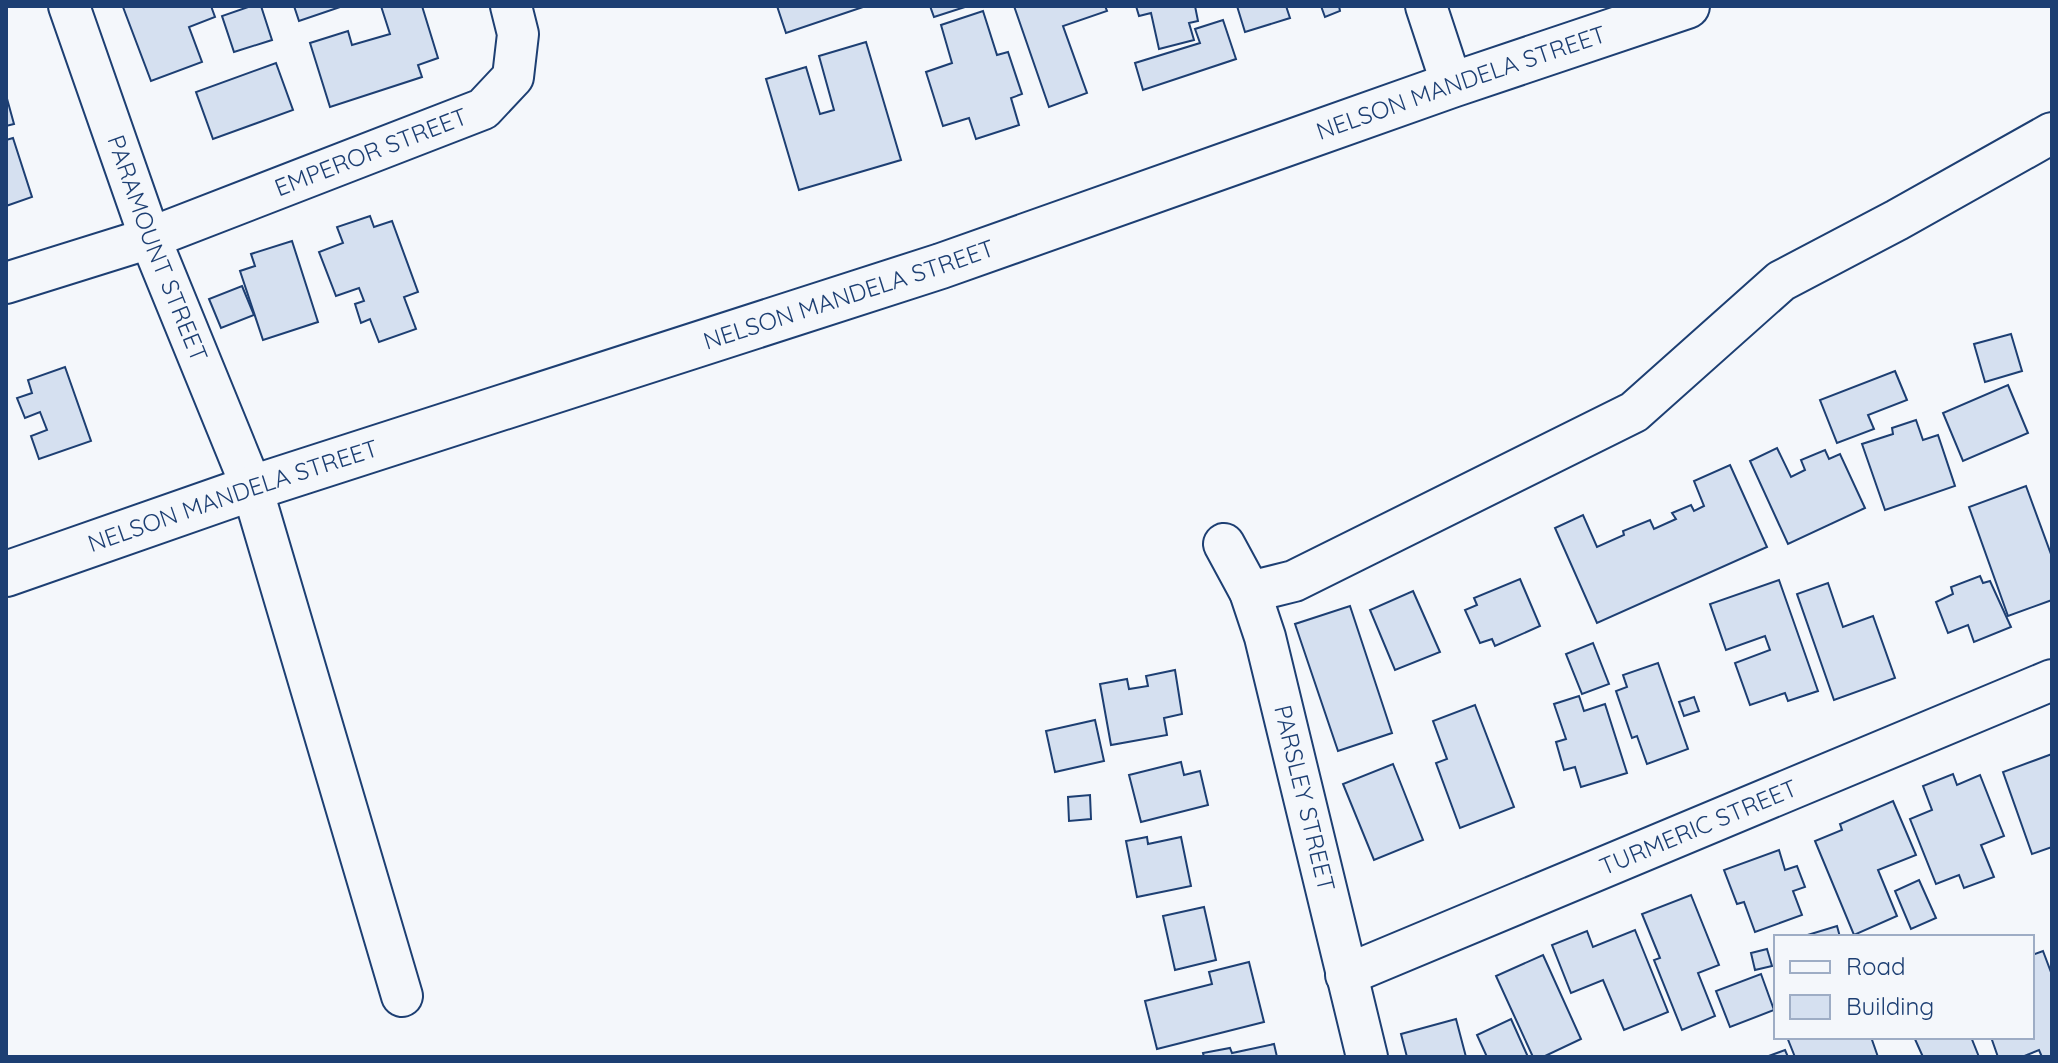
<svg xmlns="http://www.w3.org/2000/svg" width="2058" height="1063" font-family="Quicksand,sans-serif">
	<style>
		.building { fill: #d5e0f0; stroke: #1d3f73; stroke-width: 2 }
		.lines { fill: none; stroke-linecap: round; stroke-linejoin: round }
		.street-casing { stroke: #1d3f73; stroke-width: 44 }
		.secondary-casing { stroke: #1d3f73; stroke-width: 48 }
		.street { stroke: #f4f7fb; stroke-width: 40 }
		.secondary { stroke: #f4f7fb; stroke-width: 44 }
		.labels { text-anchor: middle; stroke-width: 6; stroke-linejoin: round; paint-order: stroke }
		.street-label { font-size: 24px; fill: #1d3f73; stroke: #f4f7fb }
	</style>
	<rect width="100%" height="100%" fill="#f4f7fb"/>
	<g class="building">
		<path d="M211 6 215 17 189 27 202 62 151 81 123 7Z"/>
		<path d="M251 6H261L272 40 234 52 222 16Z"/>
		<path d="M294 6H343L299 21Z"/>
		<path d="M381 6H422L438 58 418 65 422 77 330 107 310 43 348 31 352 45 390 34Z"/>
		<path d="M777 6H863V7L786 33Z"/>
		<path d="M930 6H968L934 17Z"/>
		<path d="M1014 6H1105L1107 11 1063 26 1087 93 1049 107Z"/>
		<path d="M1136 6H1195L1198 21 1189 23 1194 40 1159 49 1151 13 1139 16Z"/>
		<path d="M1237 6H1286L1290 18 1245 32Z"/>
		<path d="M1321 6H1339L1340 11 1325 17Z"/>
		<path d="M983 11 997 55 1008 52 1022 94 1011 98 1019 125 976 139 969 118 943 126 926 72 952 63 941 25Z"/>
		<path d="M1223 20 1236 59 1143 90 1135 63 1200 43 1195 29Z"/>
		<path d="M866 42 901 160 799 190 766 79 806 67 820 114 834 110 819 56Z"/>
		<path d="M276 63 293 110 213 139 196 92Z"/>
		<path d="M6 95 14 124 6 126Z"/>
		<path d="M13 138 32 197 6 206V140Z"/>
		<path d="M370 216 374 227 392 221 418 292 404 297 416 329 379 342 370 319 361 323 355 304 364 301 359 288 336 296 319 252 343 243 337 227Z"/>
		<path d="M292 241 318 322 263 340 240 271 255 266 251 254Z"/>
		<path d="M242 286 254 315 221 328 209 299Z"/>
		<path d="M2011 334 2022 371 1985 382 1974 344Z"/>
		<path d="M65 367 91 441 39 459 31 436 47 430 40 412 25 418 17 398 32 393 28 380Z"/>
		<path d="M1895 371 1907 400 1868 415 1874 429 1837 443 1820 400Z"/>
		<path d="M2008 385 2028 433 1963 461 1943 413Z"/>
		<path d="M1916 420 1923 440 1938 435 1955 486 1885 510 1862 444 1893 434 1892 428Z"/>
		<path d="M1777 448 1791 477 1805 470 1801 460 1825 450 1829 459 1840 454 1865 508 1788 544 1750 461Z"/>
		<path d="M1730 465 1767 547 1597 623 1555 528 1583 515 1597 547 1624 535 1623 531 1650 520 1654 529 1676 519 1672 513 1691 505 1694 511 1704 506 1694 481Z"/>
		<path d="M2026 486 2052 557V600L2008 616 1969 507Z"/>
		<path d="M1980 576 1983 583 1990 581 2011 627 1974 642 1968 625 1948 633 1936 602 1953 594 1951 587Z"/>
		<path d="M1520 579 1540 626 1495 646 1492 639 1480 643 1465 610 1477 605 1474 598Z"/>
		<path d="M1779 580 1818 691 1788 701 1785 693 1750 705 1735 663 1770 650 1765 636 1726 650 1710 604Z"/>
		<path d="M1828 583 1843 627 1873 616 1895 678 1834 700 1797 594Z"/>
		<path d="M1413 591 1440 652 1395 670 1370 610Z"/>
		<path d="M1350 606 1392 733 1338 751 1295 624Z"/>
		<path d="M1593 643 1609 684 1582 694 1566 654Z"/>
		<path d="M1658 663 1688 749 1647 764 1637 736 1632 738 1616 691 1627 687 1623 675Z"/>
		<path d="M1175 670 1182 714 1164 718 1167 735 1111 745 1100 684 1127 679 1129 689 1148 686 1146 676Z"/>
		<path d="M1579 696 1584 711 1605 704 1627 773 1581 787 1575 767 1564 770 1556 742 1566 739 1554 704Z"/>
		<path d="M1694 697 1699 711 1684 716 1679 702Z"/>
		<path d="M1475 705 1514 807 1460 828 1436 763 1447 759 1433 721Z"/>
		<path d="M1095 720 1104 761 1055 772 1046 731Z"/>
		<path d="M2052 754V847L2032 854 2003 772Z"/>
		<path d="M1181 762 1184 775 1200 771 1208 805 1141 822 1129 775Z"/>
		<path d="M1393 764 1423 840 1374 860 1343 784Z"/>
		<path d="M1953 774 1957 785 1980 775 2004 836 1981 845 1994 877 1964 888 1959 875 1936 884 1910 819 1932 810 1923 786Z"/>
		<path d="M1090 795 1091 819 1069 821 1068 797Z"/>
		<path d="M1893 801 1916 855 1878 870 1897 916 1854 935 1815 841 1842 830 1840 824Z"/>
		<path d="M1147 837 1148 844 1181 837 1191 886 1137 897 1126 841Z"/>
		<path d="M1779 850 1785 870 1797 866 1805 887 1793 891 1802 915 1755 932 1744 902 1737 904 1724 870Z"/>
		<path d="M1919 880 1936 918 1911 929 1895 891Z"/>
		<path d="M1691 895 1719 965 1698 973 1715 1016 1682 1030 1654 960 1660 958 1642 914Z"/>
		<path d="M1204 907 1216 960 1175 970 1163 916Z"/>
		<path d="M1837 926 1840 937H1801Z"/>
		<path d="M1635 930 1668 1012 1624 1030 1603 980 1571 993 1552 945 1587 931 1593 947Z"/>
		<path d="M1767 949 1772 966 1755 970 1751 953Z"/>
		<path d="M2043 951 2052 975V1057H2042L2039 1050 2022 1057H1998L1991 1037H2032V955Z"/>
		<path d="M1543 955 1581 1039 1543 1057H1533L1496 976Z"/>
		<path d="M1249 962 1264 1022 1157 1049 1145 1001 1212 984 1209 972Z"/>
		<path d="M1761 974 1774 1010 1730 1027 1716 991Z"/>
		<path d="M1456 1019 1466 1057H1407L1401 1034Z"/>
		<path d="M1511 1019 1528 1057H1487L1477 1035Z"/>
		<path d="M1787 1037H1871L1878 1057H1795Z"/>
		<path d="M1914 1037H1971L1979 1057H1923Z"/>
		<path d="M1274 1044 1277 1057H1204L1203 1053 1230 1048 1232 1053Z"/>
		<path d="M1785 1050 1788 1057H1766Z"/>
	</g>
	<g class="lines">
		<g class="street-casing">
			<g id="street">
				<path id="s1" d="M69 6 150 238 252 488 402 996"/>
				<path d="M1426 6 1452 85"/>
				<path id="s2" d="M6 283 150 238 483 109 513 77 518 34 511 6"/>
				<path id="s3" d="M1224 544 1250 592 1265 637 1367 1057"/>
				<path d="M1250 592 1294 581 1634 412 1781 281 1897 220 2052 133"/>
				<path id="s4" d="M1346 975 2052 680"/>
			</g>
		</g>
		<g class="secondary-casing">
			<g id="secondary">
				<path id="s5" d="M6 574 252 488 941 266 1452 85 1687 6"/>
			</g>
		</g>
		<use href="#street" class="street"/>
		<use href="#secondary" class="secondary"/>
	</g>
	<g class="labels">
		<g class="street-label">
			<text dy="8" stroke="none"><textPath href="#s5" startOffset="1536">NELSON MANDELA STREET</textPath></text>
			<text dy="8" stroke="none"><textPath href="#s2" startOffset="388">EMPEROR STREET</textPath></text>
			<text dy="8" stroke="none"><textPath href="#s1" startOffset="258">PARAMOUNT STREET</textPath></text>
			<text dy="8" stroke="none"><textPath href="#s5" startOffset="888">NELSON MANDELA STREET</textPath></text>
			<text dy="8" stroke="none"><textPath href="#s5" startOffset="240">NELSON MANDELA STREET</textPath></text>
			<text dy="8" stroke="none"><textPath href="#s3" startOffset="268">PARSLEY STREET</textPath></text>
			<text dy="8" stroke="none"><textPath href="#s4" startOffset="382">TURMERIC STREET</textPath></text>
		</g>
	</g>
	<rect width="2058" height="1063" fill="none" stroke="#1d3f73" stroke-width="16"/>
	<rect x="1774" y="935" width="260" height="104" fill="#f4f7fb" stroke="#9eadc5" stroke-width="2"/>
	<rect x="1790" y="961" width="40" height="12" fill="#f4f7fb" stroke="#9eadc5" stroke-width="2"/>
	<text x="1846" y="975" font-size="24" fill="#1d3f73">Road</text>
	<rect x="1790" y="995" width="40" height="24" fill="#d5e0f0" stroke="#9eadc5" stroke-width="2"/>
	<text x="1846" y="1015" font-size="24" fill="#1d3f73">Building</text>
</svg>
